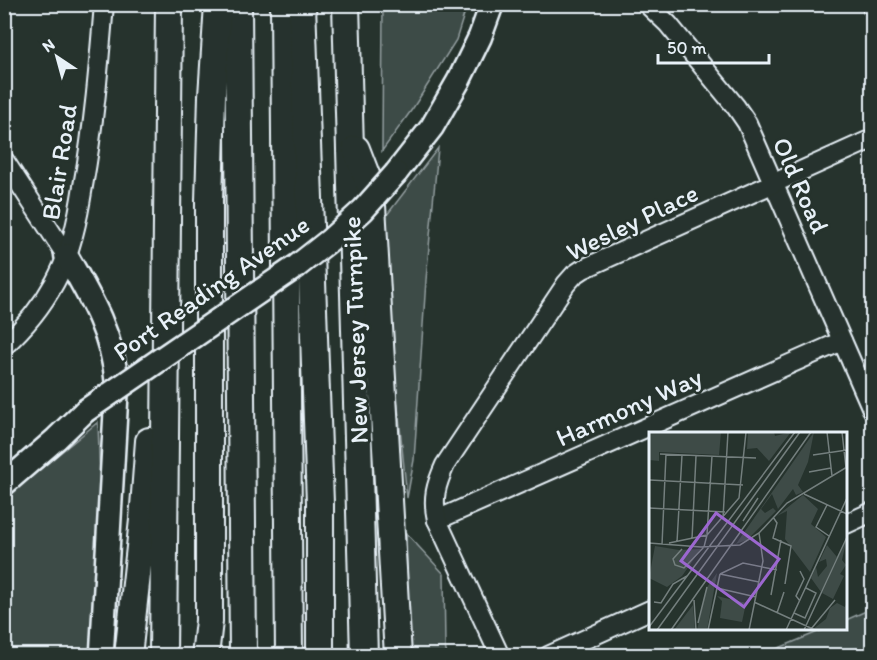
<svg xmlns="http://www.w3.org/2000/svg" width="877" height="660" font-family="Itim,sans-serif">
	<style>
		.green { fill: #3e4b47; stroke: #939ea0; stroke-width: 1.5 }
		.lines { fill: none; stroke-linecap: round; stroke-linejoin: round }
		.minor-casing { stroke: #e8f1f8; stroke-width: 22 }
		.major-casing { stroke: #e8f1f8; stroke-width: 27 }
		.highway-casing { stroke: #e8f1f8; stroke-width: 30 }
		.minor { stroke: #26332d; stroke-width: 18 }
		.major { stroke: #26332d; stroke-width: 22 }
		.highway { stroke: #26332d; stroke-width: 26 }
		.major-bridge-casing { stroke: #e8f1f8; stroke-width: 27; stroke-linecap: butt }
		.major-bridge { stroke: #26332d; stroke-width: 22 }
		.labels { text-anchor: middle; stroke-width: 5; stroke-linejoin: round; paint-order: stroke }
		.street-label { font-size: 26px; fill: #e8f1f8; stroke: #26332d }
		.inset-road { fill: none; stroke: #747f7e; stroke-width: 1.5 }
		.view { fill: #9c67d0; fill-opacity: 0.15; stroke: #9c67d0; stroke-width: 3 }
		.inset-edge { fill: none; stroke: #e8f1f8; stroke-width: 3 }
	</style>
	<rect width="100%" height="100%" fill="#26332d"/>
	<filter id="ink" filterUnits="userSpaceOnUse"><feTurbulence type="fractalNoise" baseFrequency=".0167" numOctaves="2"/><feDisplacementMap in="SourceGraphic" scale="12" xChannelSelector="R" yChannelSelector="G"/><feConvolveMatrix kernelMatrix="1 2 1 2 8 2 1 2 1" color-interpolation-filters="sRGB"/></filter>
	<g filter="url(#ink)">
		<g class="green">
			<path d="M383 5H467L456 40 413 108 382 151Z"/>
			<path d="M438 148 426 280 414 460 407 498 380 224Z"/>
			<path d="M98 422 106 655 5 656V498Z"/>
			<path d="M406 533 444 574 445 647 447 655H409Z"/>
			<path d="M866 611 872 628V655H762L825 629 846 628V620Z"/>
		</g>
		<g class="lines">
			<g class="minor-casing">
				<g id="minor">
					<path d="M647 4 668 24 736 107 747 123 872 409"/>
					<path d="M871 4 872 7"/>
					<path d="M4 160 66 255"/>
					<path d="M4 346C25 327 42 306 55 282 71 253 78 218 83 186 94 126 99 65 104 4"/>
					<path d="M437 520 842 341"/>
					<path d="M846 524 872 512"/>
					<path d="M500 656 437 520C432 498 436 485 445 465L566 284 574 275 583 269 872 139"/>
					<path d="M548 656 650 610"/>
				</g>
			</g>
			<g class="major-casing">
				<g id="major">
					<path d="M396 173 432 127 459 80 480 37 492 4"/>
					<path d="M66 255C91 298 113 335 117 385L102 650 101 656"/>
					<path d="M4 484 56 439 85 411"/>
				</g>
			</g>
			<g class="highway-casing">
				<g id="highway">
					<path d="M238 4 243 656"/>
					<path d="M284 4 289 656"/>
					<path d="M302 4 320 503V656"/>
					<path d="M346 4 364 656"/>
					<path d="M356 149 371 188 398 656"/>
					<path d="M128 656 143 520 149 441"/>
					<path d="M163 656 169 4"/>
					<path d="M205 656 209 621V201L212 96 218 4"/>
				</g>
			</g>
			<use href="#minor" class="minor"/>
			<use href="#major" class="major"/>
			<use href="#highway" class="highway"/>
			<g class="major-bridge-casing">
				<path id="major-bridge" d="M85 411 297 266 330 240 363 210 396 173"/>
			</g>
			<use href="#major-bridge" class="major-bridge"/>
		</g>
	</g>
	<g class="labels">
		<g class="street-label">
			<text transform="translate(59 162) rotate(-81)" y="9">Blair Road</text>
			<text transform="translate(801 185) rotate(66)" y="9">Old Road</text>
			<text transform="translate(632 222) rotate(-26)" y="9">Wesley Place</text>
			<text transform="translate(211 288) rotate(-35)" y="9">Port Reading Avenue</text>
			<text transform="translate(355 330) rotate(-92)" y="9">New Jersey Turnpike</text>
			<text transform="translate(629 407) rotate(-24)" y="9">Harmony Way</text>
		</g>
	</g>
	<g transform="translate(649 432)">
		<rect width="198" height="198" fill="#26332d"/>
		<path d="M0 0H72L70 23 10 20V29L0 28ZM99 0H125L126 4 142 0 120 29 108 16 98 17ZM165 0 159 30 149 53 154 60 147 63 144 57 129 77 123 62 112 77 116 81 124 76 127 79 98 108 87 112ZM154 63 169 77 162 92 177 105 161 140 136 107 138 79 128 84ZM198 106 193 128 197 133 191 142 195 144 184 167 173 161ZM178 113 188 125 172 160 162 146 167 135 169 145 178 134 177 127 170 130ZM6 114 30 118 52 117 33 144 18 155 0 146ZM68 141 58 198H48L58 155ZM68 164 97 171 93 190 71 186 73 169ZM198 170V198H163L177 187 181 176 188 171 196 175ZM44 173 46 198H25L41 177Z" fill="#3e4b47"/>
		<path class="inset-road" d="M178 0 183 44M193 0 197 36M11 22 107 26M0 23V66M164 23 198 18M160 40 182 36M1 48 94 53M155 62 198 82M178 73 167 95 180 104M0 76 76 80M124 85 128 91 124 106 142 114 136 152M74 86 79 0M94 89 109 66M58 102 63 24M43 107 47 24M28 110 33 23M0 111 52 115 91 113 110 101 138 71 198 35M20 111 58 103 90 66 97 0M13 113 17 22M33 117 24 127 26 133 35 136 55 115 58 103M71 142 94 131 128 138M71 142 110 150M68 156 107 165M122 163 132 108M45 168 47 198M151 169 147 164 155 147 151 139M5 170 12 171 24 152 38 144M105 170 166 198M128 181 135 160M145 181 156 186 167 161 157 156M49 191 58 155M0 195 146 0M162 197 186 168M8 198 151 0M22 198 162 0M59 198 71 142M100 198 114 129 110 101M137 198 198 66M155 198 198 105"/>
		<path class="view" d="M67 81 130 127 95 175 32 129Z"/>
		<rect width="198" height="198" class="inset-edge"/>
	</g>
	<rect width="877" height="660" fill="none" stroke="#26332d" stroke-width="24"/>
	<rect x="12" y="12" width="853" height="636" fill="none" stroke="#e8f1f8" stroke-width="2" filter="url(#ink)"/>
	<g transform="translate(57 57) rotate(324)" stroke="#26332d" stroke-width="4.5" paint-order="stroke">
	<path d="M0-4.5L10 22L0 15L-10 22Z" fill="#e8f1f8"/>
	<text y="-9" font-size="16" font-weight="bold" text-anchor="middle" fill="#e8f1f8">N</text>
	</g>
	<path d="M658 54v9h111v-9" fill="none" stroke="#e8f1f8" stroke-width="3"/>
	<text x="667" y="54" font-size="18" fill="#e8f1f8" stroke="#26332d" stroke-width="4.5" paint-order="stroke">50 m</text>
</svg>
